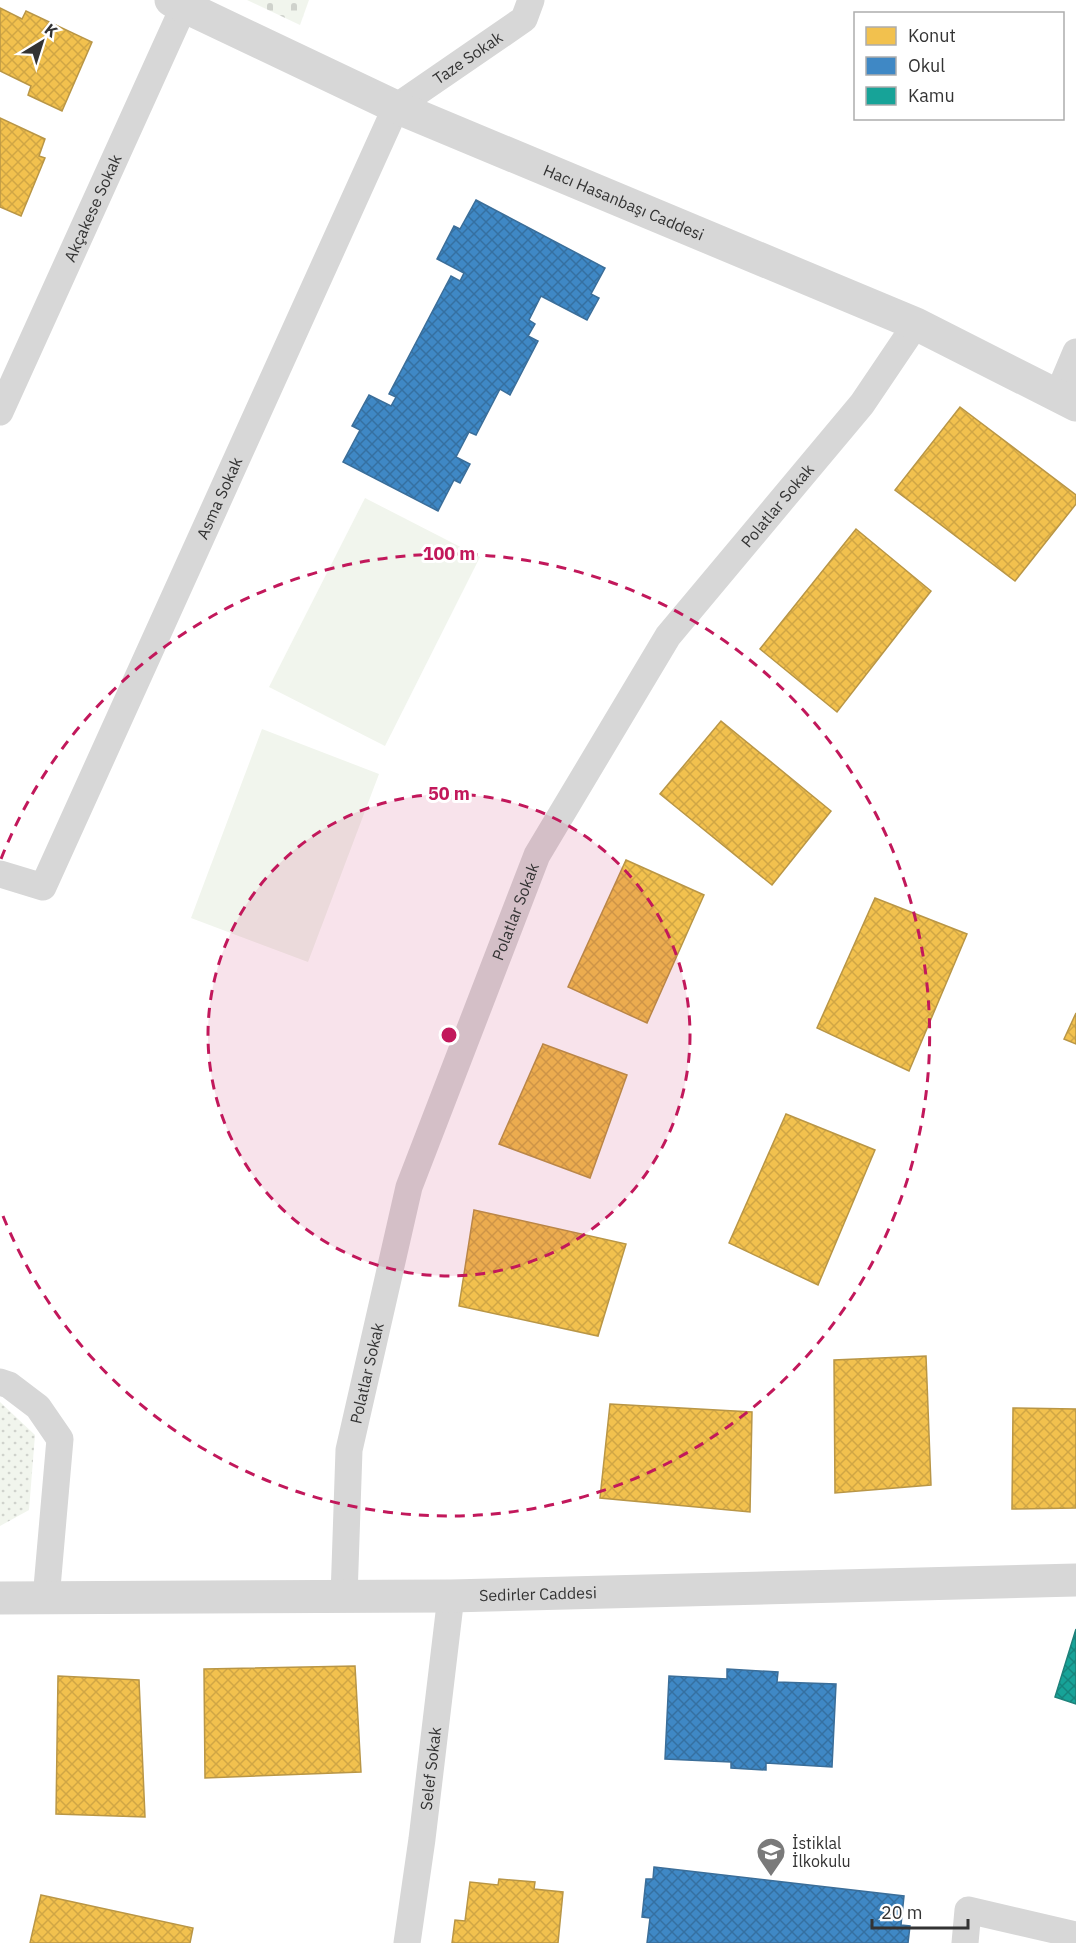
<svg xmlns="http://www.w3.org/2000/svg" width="1076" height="1943" font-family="'IBM Plex Sans',sans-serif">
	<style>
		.grass { fill: url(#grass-dots) }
		.cemetery { fill: url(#cemetery-stones) }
		.garden { fill: #f1f5ed }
		.homes { fill: url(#homes-cross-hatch); stroke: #b99646; stroke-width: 1.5 }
		.schools { fill: url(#schools-cross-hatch); stroke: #3b6e99; stroke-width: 1.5 }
		.public { fill: url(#public-cross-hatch); stroke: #1f817a; stroke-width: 1.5 }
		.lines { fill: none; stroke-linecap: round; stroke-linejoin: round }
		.minor { stroke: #d7d7d7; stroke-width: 27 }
		.tertiary { stroke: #d7d7d7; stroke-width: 33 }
		.ring { fill: none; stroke: #c2185b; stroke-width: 3; stroke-dasharray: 10 8 }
		.labels { text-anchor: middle; stroke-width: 6; stroke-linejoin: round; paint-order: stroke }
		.street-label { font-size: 16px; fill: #333; stroke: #fff }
		.poi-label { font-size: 16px; fill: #333; stroke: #fff; text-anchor: start }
		.centre { fill: #c2185b; stroke: #fff; stroke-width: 3 }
		.ring-label { font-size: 18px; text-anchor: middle; font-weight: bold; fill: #c2185b; stroke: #fff; stroke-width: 6; stroke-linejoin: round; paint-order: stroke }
	</style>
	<defs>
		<pattern id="grass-dots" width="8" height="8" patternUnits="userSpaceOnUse" patternTransform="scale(1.5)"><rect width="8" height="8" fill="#f1f5ed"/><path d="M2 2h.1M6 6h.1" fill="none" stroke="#cfd2cc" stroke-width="1.8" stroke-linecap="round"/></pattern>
		<pattern id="cemetery-stones" width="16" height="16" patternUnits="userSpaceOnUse" patternTransform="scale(1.5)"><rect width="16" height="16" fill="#f1f5ed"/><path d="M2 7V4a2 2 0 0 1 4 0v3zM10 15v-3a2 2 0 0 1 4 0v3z" fill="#cfd2cc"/></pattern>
		<pattern id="homes-cross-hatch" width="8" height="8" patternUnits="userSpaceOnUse" patternTransform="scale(1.5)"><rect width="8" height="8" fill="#f2c14e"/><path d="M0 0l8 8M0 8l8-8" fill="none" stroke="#d0a645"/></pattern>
		<pattern id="schools-cross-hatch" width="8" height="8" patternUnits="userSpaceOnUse" patternTransform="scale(1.5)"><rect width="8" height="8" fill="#3f88c5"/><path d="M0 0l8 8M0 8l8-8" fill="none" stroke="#3570a1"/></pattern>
		<pattern id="public-cross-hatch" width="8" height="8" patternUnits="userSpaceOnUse" patternTransform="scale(1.5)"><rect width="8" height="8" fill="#17a398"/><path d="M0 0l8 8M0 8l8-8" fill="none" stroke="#15857d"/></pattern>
	</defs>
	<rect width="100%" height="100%" fill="#fff"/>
	<path class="grass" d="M0 1402 35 1435 29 1510 0 1526Z"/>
	<path class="cemetery" d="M247 0H309L300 25Z"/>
	<g class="garden">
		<path d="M365 498 480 557 385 746 269 687Z"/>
		<path d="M262 729 379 774 308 962 191 918Z"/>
	</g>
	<g class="homes">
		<path d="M0 8 22 19 26 11 92 42 62 111 28 95 31 86 0 71Z"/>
		<path d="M0 118 45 139 39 156 45 158 21 216 0 207Z"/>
		<path d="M960 407 1076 495V504L1015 581 895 490Z"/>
		<path d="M856 529 931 591 837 712 760 649Z"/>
		<path d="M721 721 831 811 772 885 660 794Z"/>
		<path d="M626 860 704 895 647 1023 568 987Z"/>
		<path d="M875 898 967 934 909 1071 817 1028Z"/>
		<path d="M1076 1013V1044L1064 1039Z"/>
		<path d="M543 1044 627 1075 590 1178 499 1144Z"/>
		<path d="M786 1114 875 1150 818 1285 729 1243Z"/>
		<path d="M474 1210 626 1244 598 1336 459 1306Z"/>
		<path d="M926 1356 931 1485 835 1493 834 1360Z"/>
		<path d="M610 1404 752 1412 750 1512 600 1498Z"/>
		<path d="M1013 1408 1076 1409V1508L1012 1509Z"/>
		<path d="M355 1666 361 1772 205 1778 204 1669Z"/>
		<path d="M58 1676 139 1680 145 1817 56 1814Z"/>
		<path d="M499 1879 535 1882 534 1889 563 1892 558 1943H452L455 1920 465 1921 470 1882 498 1885Z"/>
		<path d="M41 1895 193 1928 190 1943H30Z"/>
	</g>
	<g class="schools">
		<path d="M476 200 605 268 591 294 599 298 587 320 541 296 529 320 535 324 528 336 538 341 510 395 500 389 476 435 469 432 456 457 470 464 460 483 454 480 438 511 343 462 360 430 352 426 369 395 391 406 396 397 389 394 451 276 460 281 464 273 437 259 454 226 460 229Z"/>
		<path d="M727 1669 778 1672 777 1682 836 1684 832 1767 766 1763V1770L731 1768V1762L665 1759 669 1676 727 1679Z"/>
		<path d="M654 1867 904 1896 901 1925 910 1926 908 1943H647L650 1918 642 1917 646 1879H653Z"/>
	</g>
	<path class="public" d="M1076 1629V1704L1055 1697Z"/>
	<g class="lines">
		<g class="minor">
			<path d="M1057 397 1076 352"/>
			<path id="s1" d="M0 412 184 6"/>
			<path id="s2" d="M0 874 43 887 396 107 524 19 531 0"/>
			<path d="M0 1382 9 1385 38 1407 60 1439 46 1599"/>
			<path id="s3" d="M344 1597 349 1450 409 1187 537 855 668 636 862 404 916 324"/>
			<path id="s4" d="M407 1943 422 1839 451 1596"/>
			<path d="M965 1943 968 1910 1076 1935"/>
		</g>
		<g class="tertiary">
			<path id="s5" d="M171 0 396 107 916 324 1076 405"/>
			<path id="s6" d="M0 1598 451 1596 1076 1580"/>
		</g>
	</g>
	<circle cx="449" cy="1035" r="241" fill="#c2185b" fill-opacity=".12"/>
	<g class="ring">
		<circle cx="449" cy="1035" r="241"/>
		<path d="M1 859A481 481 0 1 1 1 1211"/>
	</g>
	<defs>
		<g id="school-pin" transform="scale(1.5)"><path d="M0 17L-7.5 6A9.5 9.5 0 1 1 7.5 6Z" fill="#7a7a7a" stroke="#fff"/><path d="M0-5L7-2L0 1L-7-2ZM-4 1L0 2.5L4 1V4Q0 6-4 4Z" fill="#fff"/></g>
	</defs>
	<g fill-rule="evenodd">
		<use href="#school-pin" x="771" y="1852"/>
	</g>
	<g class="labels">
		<g class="street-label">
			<text dy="6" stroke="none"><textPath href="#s2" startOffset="988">Taze Sokak</textPath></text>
			<text dy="6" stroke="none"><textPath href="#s5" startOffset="496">Hacı Hasanbaşı Caddesi</textPath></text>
			<text dy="6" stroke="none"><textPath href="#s1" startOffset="224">Akçakese Sokak</textPath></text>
			<text dy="6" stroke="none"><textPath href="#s2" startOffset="472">Asma Sokak</textPath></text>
			<text dy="6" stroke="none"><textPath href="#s3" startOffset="1198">Polatlar Sokak</textPath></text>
			<text dy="6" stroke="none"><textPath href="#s3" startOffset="712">Polatlar Sokak</textPath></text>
			<text dy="6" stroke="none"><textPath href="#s3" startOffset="226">Polatlar Sokak</textPath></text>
			<text dy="6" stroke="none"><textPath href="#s6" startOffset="538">Sedirler Caddesi</textPath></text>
			<text dy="6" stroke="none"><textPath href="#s4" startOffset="176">Selef Sokak</textPath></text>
		</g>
		<g class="poi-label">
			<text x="792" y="1849">İstiklal<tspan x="792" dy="18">İlkokulu</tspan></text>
		</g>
	</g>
	<circle cx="449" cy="1035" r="9" class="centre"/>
	<g class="ring-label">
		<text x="449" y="560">100 m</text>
		<text x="449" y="800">50 m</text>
	</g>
	<rect x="854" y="12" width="210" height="108" fill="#ffffff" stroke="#adadad" stroke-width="1.5"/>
	<rect x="866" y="27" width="30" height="18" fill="#f2c14e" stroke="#adadad" stroke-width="1.5"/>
	<text x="908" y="42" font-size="18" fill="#333333">Konut</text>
	<rect x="866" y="57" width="30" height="18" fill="#3f88c5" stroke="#adadad" stroke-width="1.5"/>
	<text x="908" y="72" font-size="18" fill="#333333">Okul</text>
	<rect x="866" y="87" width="30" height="18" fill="#17a398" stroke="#adadad" stroke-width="1.5"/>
	<text x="908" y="102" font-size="18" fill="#333333">Kamu</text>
	<g transform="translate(42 42) rotate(38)" stroke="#ffffff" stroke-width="4.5" paint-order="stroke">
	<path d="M0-4.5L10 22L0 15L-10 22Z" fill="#333333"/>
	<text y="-9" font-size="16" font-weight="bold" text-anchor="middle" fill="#333333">K</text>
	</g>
	<path d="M872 1919v9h96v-9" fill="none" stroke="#333333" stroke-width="3"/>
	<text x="881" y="1919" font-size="18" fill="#333333" stroke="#ffffff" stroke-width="4.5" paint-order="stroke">20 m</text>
</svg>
